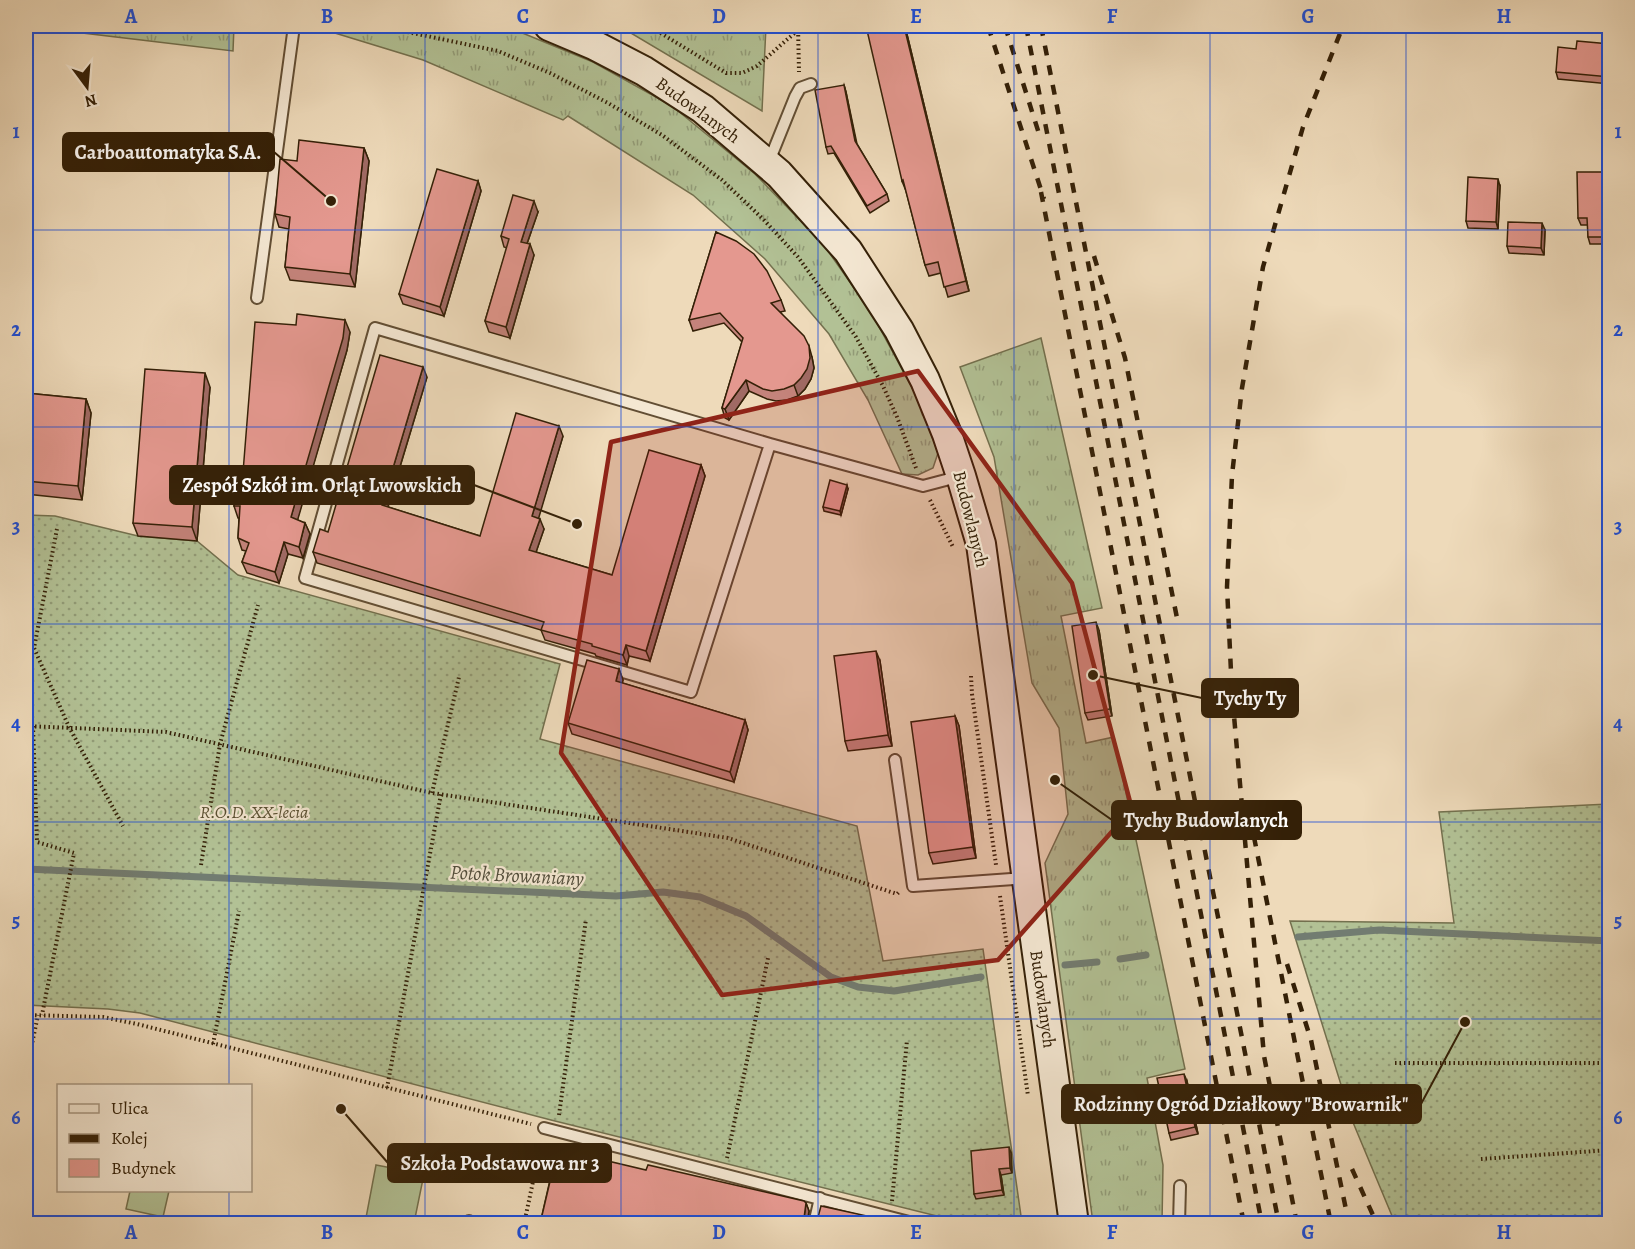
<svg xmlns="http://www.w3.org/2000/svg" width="1635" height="1249" font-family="Alegreya,serif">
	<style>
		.grass { fill: url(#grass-tufts); stroke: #73704e; stroke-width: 1.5 }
		.garden { fill: url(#garden-dots); stroke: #73704e; stroke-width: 1.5 }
		.pitch { fill: #b2c195; stroke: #73704e; stroke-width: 1.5 }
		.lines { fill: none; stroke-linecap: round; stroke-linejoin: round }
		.stream { stroke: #727c71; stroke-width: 7 }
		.lane-casing { stroke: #624e34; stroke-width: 14 }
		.secondary-casing { stroke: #342007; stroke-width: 32 }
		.path { stroke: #342007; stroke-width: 4; stroke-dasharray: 1.5 3; stroke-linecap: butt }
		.lane { stroke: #f4e7d2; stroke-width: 10 }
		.secondary { stroke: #f4e7d2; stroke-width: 28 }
		.rail { stroke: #342007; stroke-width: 4.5; stroke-dasharray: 10 10; stroke-linecap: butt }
		.wall { fill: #c4837b; stroke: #342007; stroke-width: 1.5 }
		.shaded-wall { fill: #a06a64; stroke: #342007; stroke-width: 1.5 }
		.building { fill: #e4988f; stroke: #342007; stroke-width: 1.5 }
		.marked { fill: #8f2418; fill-opacity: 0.2; stroke: #8f2418; stroke-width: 4.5; stroke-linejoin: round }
		.grid { fill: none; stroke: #1d4ed8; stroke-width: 1.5; stroke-opacity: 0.55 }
		.labels { text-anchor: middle; stroke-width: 4.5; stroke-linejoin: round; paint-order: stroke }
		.street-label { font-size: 18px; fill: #342007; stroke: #f4e7d2 }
		.park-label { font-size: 18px; font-style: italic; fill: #5a5032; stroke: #f4e7d2 }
		.water-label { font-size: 20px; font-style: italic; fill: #534e3c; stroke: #f4e7d2 }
		.leader { fill: none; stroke: #342007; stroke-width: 2 }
		.callout-dot { fill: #342007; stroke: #f4e7d2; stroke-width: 2 }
		.callout { fill: #342007; stroke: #342007; stroke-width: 2 }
		.callout-label { font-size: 20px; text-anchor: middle; font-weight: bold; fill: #fff }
		.neatline { fill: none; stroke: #1d4ed8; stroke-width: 2 }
		.grid-label { font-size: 20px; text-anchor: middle; font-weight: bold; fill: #1d4ed8 }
	</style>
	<defs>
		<pattern id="grass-tufts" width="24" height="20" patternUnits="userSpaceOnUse" patternTransform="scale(1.5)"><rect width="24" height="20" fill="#b2c195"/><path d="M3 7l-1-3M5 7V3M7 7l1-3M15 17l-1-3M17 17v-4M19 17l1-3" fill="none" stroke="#929c78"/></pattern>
		<pattern id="garden-dots" width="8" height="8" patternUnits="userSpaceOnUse" patternTransform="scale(1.5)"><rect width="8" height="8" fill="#b2c195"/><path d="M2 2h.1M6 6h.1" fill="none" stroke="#929c78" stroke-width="1.8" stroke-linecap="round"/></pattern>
	</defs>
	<rect width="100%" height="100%" fill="#eedaba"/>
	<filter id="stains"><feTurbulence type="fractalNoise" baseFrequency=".00333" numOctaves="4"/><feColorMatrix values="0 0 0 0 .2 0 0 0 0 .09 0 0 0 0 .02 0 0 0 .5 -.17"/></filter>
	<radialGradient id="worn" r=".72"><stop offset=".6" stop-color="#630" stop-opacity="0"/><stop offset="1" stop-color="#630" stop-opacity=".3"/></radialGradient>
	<g class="grass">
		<path d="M66 26H234L233 51 66 31Z"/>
		<path d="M312 26H495L520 32 593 62 672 106 755 174 823 244 871 312 918 399 938 453 933 468 918 475 902 474 868 400 829 334 765 259 693 195 568 116 563 120 423 60Z"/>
		<path d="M619 26H766L762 111Z"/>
		<path d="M1041 338 1102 608 1061 616 1086 743 1114 737 1185 1069 1147 1078 1163 1165 1162 1223H1093L1045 863 1068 814 1059 728 1032 683 994 457 960 367Z"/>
	</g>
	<g class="garden">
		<path d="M26 515 55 516 138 536 197 541 238 575 560 664 540 739 857 826 883 961 983 949 1022 1223H965L551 1120 140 1013 108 1009 26 1005Z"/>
		<path d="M1609 804V1223H1395L1352 1120 1290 921 1454 923 1439 812Z"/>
	</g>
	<g class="pitch">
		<path d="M376 1165 424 1174 414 1223H365Z"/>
		<path d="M130 1191H169L163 1217 126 1209Z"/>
	</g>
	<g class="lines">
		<g class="stream">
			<path d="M26 869 616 896 663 892 700 897 746 916 831 977 858 987 894 991 981 977"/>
			<path d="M1298 937 1379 930 1610 941"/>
			<path d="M1120 959 1146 955"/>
			<path d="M1065 965 1097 962"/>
		</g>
		<g class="lane-casing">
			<g id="lane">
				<path d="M768 164 795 97 800 88 811 84"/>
				<path d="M257 298 294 26"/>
				<path d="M770 444 691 692 305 578 375 328 770 444 923 486 961 476"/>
				<path d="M895 760 913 886 1027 878"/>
				<path d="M544 1128 917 1224"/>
				<path d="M469 1224V1221"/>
				<path d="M814 1224 820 1198"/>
				<path d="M1179 1224 1180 1186"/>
			</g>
		</g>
		<g class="secondary-casing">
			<path id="secondary" d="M549 26 594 45 644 71 703 109 779 174 848 251 899 330 925 380 947 434 961 476 981 544 1074 1224"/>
		</g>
		<g class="path">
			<path d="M354 26 384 27 498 51 550 73 608 103 662 135 722 180 763 219 798 257 856 337 883 386 897 417 916 468"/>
			<path d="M649 26 726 73H742L757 66 798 30"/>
			<path d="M798 26 799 72"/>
			<path d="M930 500 953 547"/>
			<path d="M57 529 34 648 69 727 123 826"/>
			<path d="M971 676 972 694 996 865"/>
			<path d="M26 726 166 732 432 793 728 838 897 894 899 892"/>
			<path d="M33 726 37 842 74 853 42 1015"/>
			<path d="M432 793 459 677"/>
			<path d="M201 865 220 744 258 605"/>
			<path d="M1000 896 1028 1096"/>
			<path d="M26 1015 103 1017 137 1024 531 1124"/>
			<path d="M213 1044 239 911"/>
			<path d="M1395 1063H1610"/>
			<path d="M26 1073 38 1015"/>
			<path d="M387 1088 441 794"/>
			<path d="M559 1115 586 919"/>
			<path d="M727 1158 768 958"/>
			<path d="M1481 1159 1610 1150"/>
			<path d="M892 1201 907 1040"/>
			<path d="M524 1224 541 1144"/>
		</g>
		<use href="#lane" class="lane"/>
		<use href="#secondary" class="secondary"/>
		<g class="rail">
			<path d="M988 26 1044 199"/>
			<path d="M1005 26 1041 140"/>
			<path d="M1026 26 1262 1224"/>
			<path d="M1041 26 1279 1224"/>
			<path d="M1041 192 1244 1224"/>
			<path d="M1094 256 1125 358 1178 623"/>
			<path d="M1250 817 1331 1224"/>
			<path d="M1287 964 1311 1040 1349 1224"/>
			<path d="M1352 1169 1377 1224"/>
			<path d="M1297 1224 1264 1056 1232 693 1227 587 1232 475 1242 388 1263 267 1303 127 1343 26"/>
		</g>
	</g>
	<g class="wall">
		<path d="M905 26 969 291 948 297 941 273 929 276 925 265 906 191 902 181Z"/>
		<path d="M1610 44V84L1558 79 1556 72 1576 49Z"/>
		<path d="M844 85 846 92 857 144 887 194 889 201 870 213 834 153 828 154 826 147Z"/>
		<path d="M364 148 369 161 355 287 290 280 285 267 289 229 279 227 275 214 297 161Z"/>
		<path d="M1610 176V244H1590L1588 237V225H1581L1578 218Z"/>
		<path d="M478 181 481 191 444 316 403 304 399 294Z"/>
		<path d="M1500 186 1498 229 1468 228 1466 221Z"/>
		<path d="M538 212 527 244 534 255 510 338 489 332 485 321 507 248 504 247 501 236Z"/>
		<path d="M1545 230 1544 255 1509 253 1507 246Z"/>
		<path d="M716 232 781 300 785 311 780 312 812 357 814 368 811 379 805 389 798 396 787 400 776 401 767 399 749 391 729 420 725 418 722 408 742 342 724 323 693 331 689 320Z"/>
		<path d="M350 332 347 350 297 520 305 523 310 534 303 558 288 554 279 583 247 573 242 562 246 551 242 550 238 538 239 518H238L234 506 242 485Z"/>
		<path d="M427 377 388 507 480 536 563 436 538 518 544 529 536 552 612 575 701 465 705 476 650 661 629 656 627 665 596 656 595 654 545 640 541 630 317 563 313 552 328 532Z"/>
		<path d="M210 387 197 541 138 536 133 523Z"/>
		<path d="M26 393 86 399 91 413 82 500 26 494Z"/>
		<path d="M848 489 841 515 824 511 823 507Z"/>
		<path d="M1099 630 1112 716 1088 720 1085 713Z"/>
		<path d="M880 661 892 746 848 751 845 741Z"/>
		<path d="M619 669 623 680 622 683 745 720 748 730 734 782 572 734 568 723Z"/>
		<path d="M955 716 959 726 976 858 933 864 929 853Z"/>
		<path d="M1187 1081 1198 1134 1171 1140 1169 1133Z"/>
		<path d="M1011 1153 1012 1173 1001 1175 1004 1195 976 1199 974 1194Z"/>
		<path d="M646 1170 806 1203 809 1211 807 1222 810 1223 868 1219 889 1224H540L550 1180 546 1179 543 1171Z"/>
	</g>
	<g class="shaded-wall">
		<path d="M904 26H905L969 291 966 281Z"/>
		<path d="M844 85 846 92 857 148 855 141Z"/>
		<path d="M364 148 369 161 355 287 350 274Z"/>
		<path d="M1608 172 1610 176V227Z"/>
		<path d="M1498 179 1500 186 1498 229 1496 222Z"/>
		<path d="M478 181 481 191 444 316 440 307Z"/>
		<path d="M534 201 538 212 524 252 521 242Z"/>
		<path d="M1542 223 1545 230 1544 255 1541 248Z"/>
		<path d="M530 244 534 255 510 338 506 327Z"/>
		<path d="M345 320 350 332 347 350 295 529 291 517Z"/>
		<path d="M809 346 812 357 814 368 811 379 805 389 798 396 794 385Z"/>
		<path d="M423 367 427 377 385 516 382 505Z"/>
		<path d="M205 373 210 387 197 541 192 527Z"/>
		<path d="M746 380 749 391 729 420 725 409Z"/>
		<path d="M86 399 91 413 82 500 78 486Z"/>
		<path d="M559 426 563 436 536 527 532 516Z"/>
		<path d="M701 465 705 476 650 661 646 651Z"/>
		<path d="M847 485 848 489 841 515 840 511Z"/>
		<path d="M540 519 544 529 533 561 529 550Z"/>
		<path d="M305 523 310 534 303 558 299 547Z"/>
		<path d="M284 542 288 554 279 583 275 572Z"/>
		<path d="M1096 622 1099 630 1112 716 1110 709Z"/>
		<path d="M626 645 629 656 627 665 623 655Z"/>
		<path d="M876 651 880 661 892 746 888 735Z"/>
		<path d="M619 669 623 680 620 692 616 681Z"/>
		<path d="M955 716 959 726 976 858 973 847Z"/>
		<path d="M745 720 748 730 734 782 730 772Z"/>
		<path d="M1184 1074 1187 1081 1198 1134 1195 1127Z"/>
		<path d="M1009 1147 1011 1153 1012 1173 1010 1168Z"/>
		<path d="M999 1169 1001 1175 1004 1195 1002 1190Z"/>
		<path d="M806 1203 809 1211 807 1224 804 1218Z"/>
	</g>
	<g class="building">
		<path d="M866 26H904L966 281 944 287 938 262 925 265 903 180 902 181Z"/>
		<path d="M1577 41 1610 44V77L1556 72 1558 47 1576 49Z"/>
		<path d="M844 85 855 141 887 194 867 206 831 146 826 147 815 90Z"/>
		<path d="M299 140 364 148 350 274 285 267 290 217 275 214 280 159 297 161Z"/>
		<path d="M437 169 478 181 440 307 399 294Z"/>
		<path d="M1577 172H1608L1610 237H1588L1587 218H1578Z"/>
		<path d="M1468 177 1498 179 1496 222 1466 221Z"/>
		<path d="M513 195 534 201 521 242 530 244 506 327 485 321 509 239 501 236Z"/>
		<path d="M1508 222 1542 223 1541 248 1507 246Z"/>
		<path d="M716 232 736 241 754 254 767 271 781 300 771 303 804 336 809 346 810 358 807 369 801 378 794 385 784 389 772 391 763 389 746 380 725 409 722 408 743 338 720 313 689 320Z"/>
		<path d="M297 314 345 320 343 338 291 517 305 523 299 547 284 542 275 572 242 562 249 543 238 538 240 506H234L236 484 242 485 255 322 296 325Z"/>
		<path d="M380 355 423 367 382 505 480 536 516 413 559 426 532 516 540 519 529 550 612 575 649 450 701 465 646 651 626 645 623 655 592 646V644L541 630 544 622 313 552 320 529 328 532Z"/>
		<path d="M145 369 205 373 192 527 133 523Z"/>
		<path d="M26 393 86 399 78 486 26 481Z"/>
		<path d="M830 480 847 485 840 511 823 507Z"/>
		<path d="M1096 622 1110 709 1085 713 1072 626Z"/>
		<path d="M876 651 888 735 845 741 834 656Z"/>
		<path d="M587 660 619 669 616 681 745 720 730 772 568 723Z"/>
		<path d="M955 716 973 847 929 853 911 722Z"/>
		<path d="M1184 1074 1195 1127 1169 1133 1157 1078Z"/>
		<path d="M549 1147 646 1170 648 1165 804 1201 806 1203 804 1218 806 1221 810 1223 817 1221 821 1206 867 1216 866 1219 889 1224H540L552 1173 543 1171Z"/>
		<path d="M1009 1147 1010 1168 999 1169 1002 1190 974 1194 971 1151Z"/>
		<path d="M84 1217 113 1224H82Z"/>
	</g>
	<path class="marked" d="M918 371 1072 583 1132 809 998 960 722 995 561 753 611 442Z"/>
	<path class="grid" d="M229 26V1086M425 26V1224M621 26V1224M818 26V1224M1014 26V1224M1210 26V1224M1406 26V1224M26 230H1610M26 427H1610M26 624H1610M26 822H1610M26 1019H1610M229 1190V1224"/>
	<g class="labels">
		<g class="street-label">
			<text transform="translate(698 110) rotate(36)" y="6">Budowlanych</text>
			<text transform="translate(971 519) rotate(76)" y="6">Budowlanych</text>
			<text transform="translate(1043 999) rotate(82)" y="6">Budowlanych</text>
		</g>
		<g class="park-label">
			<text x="254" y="818">R.O.D. XX-lecia</text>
		</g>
		<g class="water-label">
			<text transform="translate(517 875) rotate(3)" y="7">Potok Browaniany</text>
		</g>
	</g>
	<path class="leader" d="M331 201L274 152M577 524L474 485M1093 675L1202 698M1055 780L1112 820M1465 1022L1421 1104M341 1109L388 1163"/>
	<g class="callout-dot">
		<circle cx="331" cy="201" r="6"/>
		<circle cx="577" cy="524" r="6"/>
		<circle cx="1093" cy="675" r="6"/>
		<circle cx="1055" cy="780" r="6"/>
		<circle cx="1465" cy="1022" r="6"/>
		<circle cx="341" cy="1109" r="6"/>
	</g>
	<g class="callout">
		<rect x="63" y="133" width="211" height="38" rx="6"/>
		<rect x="170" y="466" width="304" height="38" rx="6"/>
		<rect x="1202" y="679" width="96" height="38" rx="6"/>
		<rect x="1112" y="801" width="189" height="38" rx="6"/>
		<rect x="1062" y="1085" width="359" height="38" rx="6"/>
		<rect x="388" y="1144" width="223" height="38" rx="6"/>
	</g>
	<g class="callout-label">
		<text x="168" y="159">Carboautomatyka S.A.</text>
		<text x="322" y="492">Zespół Szkół im. Orląt Lwowskich</text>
		<text x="1250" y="705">Tychy Ty</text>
		<text x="1206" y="827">Tychy Budowlanych</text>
		<text x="1241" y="1111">Rodzinny Ogród Działkowy "Browarnik"</text>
		<text x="500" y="1170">Szkoła Podstawowa nr 3</text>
	</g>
	<rect width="1635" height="1249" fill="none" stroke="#eedaba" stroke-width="66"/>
	<rect x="57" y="1084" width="195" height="108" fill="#f4e7d2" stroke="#a79781" stroke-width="1.5"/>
	<rect x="69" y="1104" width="30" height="9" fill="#f4e7d2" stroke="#a79781" stroke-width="1.5"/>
	<text x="111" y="1114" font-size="18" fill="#342007">Ulica</text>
	<rect x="69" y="1134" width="30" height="9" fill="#342007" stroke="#a79781" stroke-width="1.5"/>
	<text x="111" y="1144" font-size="18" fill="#342007">Kolej</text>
	<rect x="69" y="1159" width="30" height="18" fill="#e4988f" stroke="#a79781" stroke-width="1.5"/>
	<text x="111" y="1174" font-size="18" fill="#342007">Budynek</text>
	<g transform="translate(87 87) rotate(164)" stroke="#f4e7d2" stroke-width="4.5" paint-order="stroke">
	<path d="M0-4.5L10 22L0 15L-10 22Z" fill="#342007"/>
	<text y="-9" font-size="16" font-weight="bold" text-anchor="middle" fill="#342007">N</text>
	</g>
	<rect x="33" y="33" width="1569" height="1183" class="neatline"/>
	<g class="grid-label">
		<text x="131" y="23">A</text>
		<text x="327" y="23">B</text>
		<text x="523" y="23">C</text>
		<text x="719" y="23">D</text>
		<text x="916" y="23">E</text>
		<text x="1112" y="23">F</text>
		<text x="1308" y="23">G</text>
		<text x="1504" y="23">H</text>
		<text x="16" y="138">1</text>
		<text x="1618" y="138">1</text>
		<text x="16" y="336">2</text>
		<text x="1618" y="336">2</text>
		<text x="16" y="533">3</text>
		<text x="1618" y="533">3</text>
		<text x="16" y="730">4</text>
		<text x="1618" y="730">4</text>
		<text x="16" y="927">5</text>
		<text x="1618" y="927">5</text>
		<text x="16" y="1124">6</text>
		<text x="1618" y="1124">6</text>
		<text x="131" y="1239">A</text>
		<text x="327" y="1239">B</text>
		<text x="523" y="1239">C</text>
		<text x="719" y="1239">D</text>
		<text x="916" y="1239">E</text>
		<text x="1112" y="1239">F</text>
		<text x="1308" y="1239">G</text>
		<text x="1504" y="1239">H</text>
	</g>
	<rect width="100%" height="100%" filter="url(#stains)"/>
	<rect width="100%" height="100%" fill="url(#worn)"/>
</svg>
